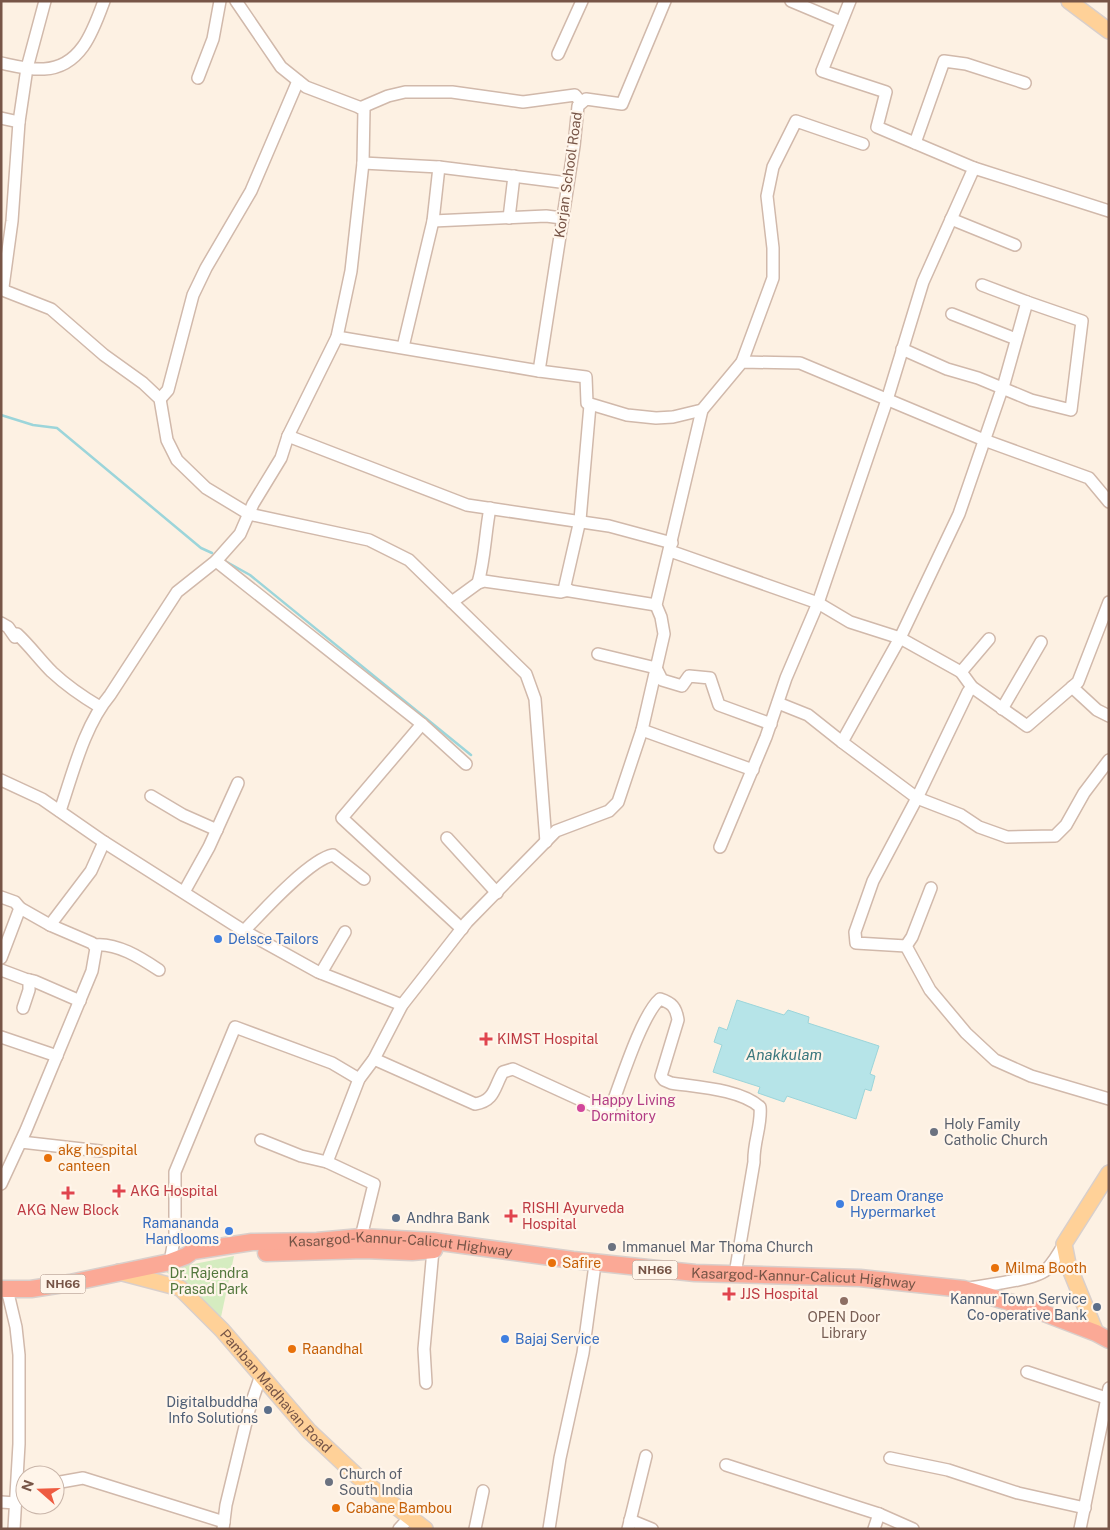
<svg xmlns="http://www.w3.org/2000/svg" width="1110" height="1530" font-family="'Public Sans',sans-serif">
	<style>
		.green { fill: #d5ecc0 }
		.water { fill: #b6e4e8; stroke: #9cd5da }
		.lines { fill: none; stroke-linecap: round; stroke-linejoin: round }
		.stream { stroke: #9cd5da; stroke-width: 2.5 }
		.minor-casing { stroke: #d1b9ab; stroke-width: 14 }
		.major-casing { stroke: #d9cfcb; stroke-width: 18 }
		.highway-casing { stroke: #d9cfcb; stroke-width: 19 }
		.minor { stroke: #fff; stroke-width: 11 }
		.major { stroke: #ffd198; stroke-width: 15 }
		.highway { stroke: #fba996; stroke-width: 16 }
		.shop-dot { fill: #3f7fe0; stroke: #fff5ea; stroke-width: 2 }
		.health-dot { fill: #e0444e; stroke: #fff5ea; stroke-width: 2 }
		.hotel-dot { fill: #d1479c; stroke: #fff5ea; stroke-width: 2 }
		.worship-dot { fill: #6b7280; stroke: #fff5ea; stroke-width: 2 }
		.food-dot { fill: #e8710a; stroke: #fff5ea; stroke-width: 2 }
		.service-dot { fill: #5c6f8a; stroke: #fff5ea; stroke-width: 2 }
		.education-dot { fill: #8d6e63; stroke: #fff5ea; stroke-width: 2 }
		.labels { text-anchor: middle; stroke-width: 4.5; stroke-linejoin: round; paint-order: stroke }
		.shield { fill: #fff5ea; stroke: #a08578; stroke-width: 1 }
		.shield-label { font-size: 12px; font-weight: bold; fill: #775547 }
		.street-label { font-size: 14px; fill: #775547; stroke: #fff5ea }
		.shop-label { font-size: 14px; fill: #366cbe; stroke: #fff5ea; text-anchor: start }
		.health-label { font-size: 14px; fill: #be3a42; stroke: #fff5ea; text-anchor: start }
		.hotel-label { font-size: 14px; fill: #b23c85; stroke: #fff5ea; text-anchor: start }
		.worship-label { font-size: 14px; fill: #5b616d; stroke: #fff5ea; text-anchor: start }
		.food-label { font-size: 14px; fill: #c56008; stroke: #fff5ea; text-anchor: start }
		.service-label { font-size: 14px; fill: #4e5e75; stroke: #fff5ea; text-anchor: end }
		.park-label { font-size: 14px; fill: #52773c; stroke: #fff5ea }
		.education-label { font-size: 14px; fill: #785e54; stroke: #fff5ea }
		.water-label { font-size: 15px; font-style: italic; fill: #3a777d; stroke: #fff5ea }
	</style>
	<rect width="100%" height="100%" fill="#fdf1e3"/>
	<path class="green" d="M234 1256 221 1317 164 1270Z"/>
	<path class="water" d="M737 1000 784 1015 788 1010 809 1017 808 1023 879 1046 870 1074 875 1076 871 1091 865 1089 856 1119 787 1096 784 1102 758 1093 760 1087 713 1072 722 1045 714 1042 719 1027 727 1030Z"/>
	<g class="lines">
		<g class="stream">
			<path d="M1 415 33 425 57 428 201 548 212 553"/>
			<path d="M225 561 250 575 471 755"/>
		</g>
		<g class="minor-casing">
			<g id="minor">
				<path d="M45 1 27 68 19 122 12 221 3 287 5 291 51 309 104 355 143 383 160 399 167 440 177 460 206 488 249 514 369 540 409 560 526 674 535 699 546 842"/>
				<path d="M791 1 841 22"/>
				<path d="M558 54 582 1"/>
				<path d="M1 63C15 66 30 70 44 69 81 67 93 31 104 1"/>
				<path d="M198 78 213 39 220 1"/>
				<path d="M360 108 388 96 405 92H452L523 102 575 95 580 101"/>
				<path d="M1 118 19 122"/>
				<path d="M915 143 944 61 966 64 1025 83"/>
				<path d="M363 163 439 167 568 183"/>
				<path d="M974 168 1109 211"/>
				<path d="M509 218 514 176"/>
				<path d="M951 219 1015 245"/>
				<path d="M433 221 546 216 562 218"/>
				<path d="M982 285 1027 302"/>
				<path d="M952 314 1016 339"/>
				<path d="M337 337 539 371 586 377 587 403 627 415 656 418 673 417 702 410 742 362 800 363 984 440 1089 478 1109 502"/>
				<path d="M403 347 433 221 439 167"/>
				<path d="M902 349 947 369 978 378 1031 400 1071 410 1082 321 1027 302 1004 384 1002 389 959 514 900 638 842 742 917 798 961 815 979 827 1007 837 1055 836 1066 825 1084 793 1109 760"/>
				<path d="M742 362 773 278V248L767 196 773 167 796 121 863 144"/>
				<path d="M539 371 574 146 578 106 586 99 622 104 665 1"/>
				<path d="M160 399 168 390 193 295 206 268 251 191 298 81"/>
				<path d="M590 405 580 520 564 590 656 605"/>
				<path d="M288 436 467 505 609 526 672 543"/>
				<path d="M670 551 818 603 850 622 900 638 961 672 972 687 1027 726 1078 682 1109 602"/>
				<path d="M216 561 422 724 466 764"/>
				<path d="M478 583C485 558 485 534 490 508"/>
				<path d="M452 602 478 583 484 581 561 592 569 590"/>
				<path d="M1 623 8 627 15 637 17 634C30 646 40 660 52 672 67 686 83 697 100 707"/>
				<path d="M598 654 656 668 662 680 682 686 689 676 710 678 719 705 771 724"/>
				<path d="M961 672 989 639"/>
				<path d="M1072 687 1097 710 1109 716"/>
				<path d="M778 703 808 715 842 742"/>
				<path d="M1002 709 1041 642"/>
				<path d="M422 724 342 818 462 929"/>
				<path d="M642 730 753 770"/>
				<path d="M1 780 42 799 104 842 244 931 318 972 402 1005"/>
				<path d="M151 796 183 815 217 830"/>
				<path d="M60 811C73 773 84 726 110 695L177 592 216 561 240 534 253 504 281 458 288 436 337 337 351 271 363 163 364 109 306 87 281 67 236 1"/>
				<path d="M447 838 497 893"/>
				<path d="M720 847 766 737 786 678 818 603 887 400 923 282 974 168 877 127 886 92 822 71 850 1"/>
				<path d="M184 892 209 847 238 783"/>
				<path d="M1 897 15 902 20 908"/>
				<path d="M244 931C262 912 310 859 333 855L364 879"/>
				<path d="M94 945C116 942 141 958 159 970"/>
				<path d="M906 946 856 943 855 932 873 881 917 798 968 692 972 687"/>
				<path d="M906 946 930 990 966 1033 995 1060 1031 1076 1109 1099"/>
				<path d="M906 946 912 937 931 888"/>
				<path d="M1 958 20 908 50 925"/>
				<path d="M1 970 25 979 34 981 80 1001"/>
				<path d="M321 973 345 932"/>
				<path d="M23 1008 29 990V980"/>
				<path d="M1 1037 57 1056"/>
				<path d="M374 1059 475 1104C495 1101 494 1087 503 1072L513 1069 609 1113C619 1088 641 1015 660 999 672 1003 676 1007 678 1020L661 1076 664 1080 671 1083C696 1087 740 1089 760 1107 762 1125 753 1143 754 1162L735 1274"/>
				<path d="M261 1140 301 1156 327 1162"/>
				<path d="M21 1142 100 1151"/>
				<path d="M1 1184 26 1130 92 971 96 948 92 943 50 925 91 871 104 842"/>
				<path d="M361 1237 374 1184 327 1162 359 1079 374 1059 402 1005 467 922 556 831 609 811 618 802 642 730 664 634 661 617 656 605 702 410"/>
				<path d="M170 1262 175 1234V1172L235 1027 332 1063 359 1079"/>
				<path d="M969 1288C986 1285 1034 1280 1046 1270 1053 1263 1059 1253 1064 1244"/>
				<path d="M7 1289 16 1327 19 1355V1444L14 1529"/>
				<path d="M1027 1372 1106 1398"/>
				<path d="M426 1383 424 1349 433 1250"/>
				<path d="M890 1458 948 1470 1018 1493 1085 1508"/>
				<path d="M726 1465 879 1514 913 1529"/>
				<path d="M55 1483 83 1478 224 1522"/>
				<path d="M1 1502 16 1503"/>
				<path d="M630 1520 652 1529"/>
				<path d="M223 1529 226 1505 249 1410 261 1375"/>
				<path d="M399 1529 410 1517"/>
				<path d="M475 1529 483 1491"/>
				<path d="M549 1529 560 1458 583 1353 594 1272"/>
				<path d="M628 1529 646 1456"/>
				<path d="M874 1529 879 1514"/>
				<path d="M1080 1529 1109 1388"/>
			</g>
		</g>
		<g class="major-casing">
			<g id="major">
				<path d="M1069 1 1109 31"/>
				<path id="s1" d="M119 1272 180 1288 222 1330 309 1431 358 1477 425 1529"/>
				<path d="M1096 1333 1068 1264 1064 1244 1109 1173"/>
			</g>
		</g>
		<g class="highway-casing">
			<g id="highway">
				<path d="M266 1253 364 1250 412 1252 434 1250"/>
				<path id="s2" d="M1 1289H31L70 1283 170 1262 186 1256 193 1251 252 1242 317 1241 361 1237 433 1241 573 1260 695 1273 860 1278 964 1289 1036 1310 1096 1333 1109 1340"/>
			</g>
		</g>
		<use href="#minor" class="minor"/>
		<use href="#major" class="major"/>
		<use href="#highway" class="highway"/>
	</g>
	<g class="shop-dot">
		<circle cx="218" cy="939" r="5"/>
		<circle cx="840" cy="1204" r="5"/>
		<circle cx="229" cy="1231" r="5"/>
		<circle cx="505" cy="1339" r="5"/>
	</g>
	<g class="health-dot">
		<path d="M483.5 1031.5h5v5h5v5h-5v5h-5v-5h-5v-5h5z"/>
		<path d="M116.5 1183.5h5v5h5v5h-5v5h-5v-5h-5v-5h5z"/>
		<path d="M65.5 1185.5h5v5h5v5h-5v5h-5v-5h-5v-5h5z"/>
		<path d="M508.5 1208.5h5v5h5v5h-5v5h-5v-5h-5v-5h5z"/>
		<path d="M726.5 1286.5h5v5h5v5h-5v5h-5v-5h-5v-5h5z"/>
	</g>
	<circle class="hotel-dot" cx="581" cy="1108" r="5"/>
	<g class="worship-dot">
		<circle cx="934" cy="1132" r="5"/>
		<circle cx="612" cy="1247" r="5"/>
		<circle cx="329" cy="1482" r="5"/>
	</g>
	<g class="food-dot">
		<circle cx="48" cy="1158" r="5"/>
		<circle cx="552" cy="1263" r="5"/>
		<circle cx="995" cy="1268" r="5"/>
		<circle cx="292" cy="1349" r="5"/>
		<circle cx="336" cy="1508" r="5"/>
	</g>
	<g class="service-dot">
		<circle cx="396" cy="1218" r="5"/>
		<circle cx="1097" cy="1307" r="5"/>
		<circle cx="268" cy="1410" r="5"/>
	</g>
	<circle class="education-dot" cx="844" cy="1301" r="5"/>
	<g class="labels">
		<g class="shield">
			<rect x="632.5" y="1260.5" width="45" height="19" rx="4"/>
			<rect x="40.5" y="1274.5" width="45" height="19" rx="4"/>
		</g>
		<g class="shield-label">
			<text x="655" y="1274">NH66</text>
			<text x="63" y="1288">NH66</text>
		</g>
		<g class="street-label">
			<text transform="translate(568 175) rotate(-82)" y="5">Korjan School Road</text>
			<text dy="5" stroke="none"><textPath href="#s2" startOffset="406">Kasargod-Kannur-Calicut Highway</textPath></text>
			<text dy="5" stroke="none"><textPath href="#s2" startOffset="811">Kasargod-Kannur-Calicut Highway</textPath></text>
			<text dy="5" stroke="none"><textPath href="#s1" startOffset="204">Pamban Madhavan Road</textPath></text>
		</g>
		<g class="shop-label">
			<text x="228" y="944">Delsce Tailors</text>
			<text x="850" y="1201">Dream Orange<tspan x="850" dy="16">Hypermarket</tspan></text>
			<text x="219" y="1228" text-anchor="end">Ramananda<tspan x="219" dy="16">Handlooms</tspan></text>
			<text x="515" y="1344">Bajaj Service</text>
		</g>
		<g class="health-label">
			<text x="497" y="1044">KIMST Hospital</text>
			<text x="130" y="1196">AKG Hospital</text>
			<text x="522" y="1213">RISHI Ayurveda<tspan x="522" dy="16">Hospital</tspan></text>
			<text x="68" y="1215" text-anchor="middle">AKG New Block</text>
			<text x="740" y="1299">JJS Hospital</text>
		</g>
		<g class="hotel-label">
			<text x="591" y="1105">Happy Living<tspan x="591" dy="16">Dormitory</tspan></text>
		</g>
		<g class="worship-label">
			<text x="944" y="1129">Holy Family<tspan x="944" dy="16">Catholic Church</tspan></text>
			<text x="622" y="1252">Immanuel Mar Thoma Church</text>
			<text x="339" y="1479">Church of<tspan x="339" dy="16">South India</tspan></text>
		</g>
		<g class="food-label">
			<text x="58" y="1155">akg hospital<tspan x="58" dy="16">canteen</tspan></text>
			<text x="562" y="1268">Safire</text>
			<text x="1005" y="1273">Milma Booth</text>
			<text x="302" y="1354">Raandhal</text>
			<text x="346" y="1513">Cabane Bambou</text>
		</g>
		<g class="service-label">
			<text x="406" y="1223" text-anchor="start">Andhra Bank</text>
			<text x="1087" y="1304">Kannur Town Service<tspan x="1087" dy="16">Co-operative Bank</tspan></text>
			<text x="258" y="1407">Digitalbuddha<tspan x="258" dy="16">Info Solutions</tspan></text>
		</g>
		<g class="park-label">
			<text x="209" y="1278">Dr. Rajendra<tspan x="209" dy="16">Prasad Park</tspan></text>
		</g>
		<g class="education-label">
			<text x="844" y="1322">OPEN Door<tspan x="844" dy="16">Library</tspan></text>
		</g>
		<g class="water-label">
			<text x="784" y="1060">Anakkulam</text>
		</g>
	</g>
	<rect width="1110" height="1530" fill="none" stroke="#775547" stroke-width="5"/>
	<g transform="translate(40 1490) rotate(290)"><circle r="24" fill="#fff5ea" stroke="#c9b5a9"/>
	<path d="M0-4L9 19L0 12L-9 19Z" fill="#ee5b41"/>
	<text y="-8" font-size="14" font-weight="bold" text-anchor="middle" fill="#775547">N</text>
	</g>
</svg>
